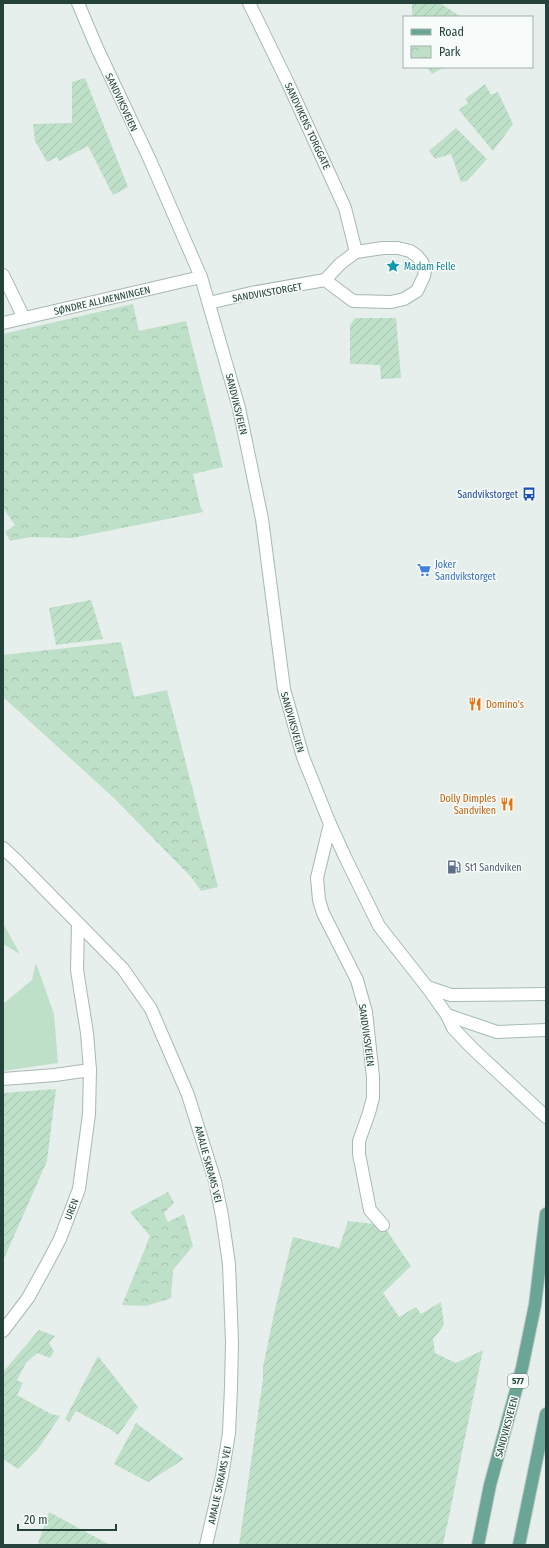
<svg xmlns="http://www.w3.org/2000/svg" width="549" height="1548" font-family="'Fira Sans Condensed',sans-serif">
	<style>
		.grass { fill: #bfe0c8 }
		.park { fill: url(#park-crowns) }
		.garden { fill: url(#garden-furrows) }
		.lines { fill: none; stroke-linecap: round; stroke-linejoin: round }
		.lane-casing { stroke: #a8b8b2; stroke-width: 14 }
		.street-casing { stroke: #a8b8b2; stroke-width: 14 }
		.secondary-casing { stroke: #a4bbb3; stroke-width: 14 }
		.primary-casing { stroke: #c2cac8; stroke-width: 14 }
		.lane { stroke: #fff; stroke-width: 12 }
		.street { stroke: #fff; stroke-width: 12 }
		.secondary { stroke: #fff; stroke-width: 12 }
		.primary { stroke: #6aa596; stroke-width: 12 }
		.labels { text-anchor: middle; stroke-width: 3; stroke-linejoin: round; paint-order: stroke }
		.shield { fill: #f7fbf9; stroke: #637a73; stroke-width: 1 }
		.shield-label { font-size: 9px; font-weight: bold; fill: #24423a }
		.street-label { font-size: 10px; fill: #24423a; stroke: #f7fbf9 }
		.culture-label { font-size: 10px; fill: #0d838f; stroke: #f7fbf9; text-anchor: start }
		.transit-label { font-size: 10px; fill: #164399; stroke: #f7fbf9; text-anchor: end }
		.shop-label { font-size: 10px; fill: #366cbe; stroke: #f7fbf9; text-anchor: start }
		.food-label { font-size: 10px; fill: #c56008; stroke: #f7fbf9; text-anchor: start }
		.service-label { font-size: 10px; fill: #4e5e75; stroke: #f7fbf9; text-anchor: start }
	</style>
	<defs>
		<pattern id="park-crowns" width="20" height="18" patternUnits="userSpaceOnUse"><rect width="20" height="18" fill="#bfe0c8"/><path d="M2 6a3 3 0 1 1 6 0M12 15a3 3 0 1 1 6 0" fill="none" stroke="#a4c1ad"/></pattern>
		<pattern id="garden-furrows" width="10" height="10" patternUnits="userSpaceOnUse"><rect width="10" height="10" fill="#bfe0c8"/><path d="M-1 1l2-2M0 10L10 0M9 11l2-2" fill="none" stroke="#a4c1ad"/></pattern>
	</defs>
	<rect width="100%" height="100%" fill="#e6efeb"/>
	<g class="grass">
		<path d="M3 923 20 954 3 944Z"/>
		<path d="M36 963 54 1014 58 1063 3 1071V1004L32 980Z"/>
	</g>
	<g class="park">
		<path d="M133 304 139 331 186 321 223 467 193 474 201 509H202L203 512 72 538 31 537 10 541 5 532 15 525 3 508V334Z"/>
		<path d="M121 642 134 697 167 690 218 887 201 891 192 878 115 799 3 697V655Z"/>
		<path d="M168 1192 174 1203 164 1213 168 1222 184 1214 193 1246 173 1270 171 1298 146 1306 122 1305 150 1236 130 1212Z"/>
	</g>
	<g class="garden">
		<path d="M412 3H440L461 17H412Z"/>
		<path d="M427 67H444L432 74Z"/>
		<path d="M85 78 128 187 113 195 88 146 59 161 57 157 47 162 35 141 33 124 72 123V82Z"/>
		<path d="M485 84 491 95 498 92 513 124 493 151 459 110 468 103 465 99Z"/>
		<path d="M456 128 487 159 467 181 461 182 451 154 435 159 429 151Z"/>
		<path d="M355 318H396L401 378 381 379 380 365 350 364V325Z"/>
		<path d="M91 600 103 639 56 645 49 608Z"/>
		<path d="M56 1089 47 1161 3 1261V1093Z"/>
		<path d="M348 1221 383 1225 411 1266 383 1293 399 1317 416 1307 421 1314 441 1302 444 1325 433 1339 435 1353 456 1363 483 1350 443 1545H239L263 1379V1367L275 1309 293 1237 339 1248Z"/>
		<path d="M39 1330 55 1336 49 1343 54 1351 50 1358 37 1353 26 1363 17 1380 23 1383 17 1395 51 1414 60 1416 38 1449 18 1469 3 1459V1372Z"/>
		<path d="M98 1356 138 1407 118 1435 110 1429 76 1411 69 1422 65 1419Z"/>
		<path d="M136 1423 184 1459 148 1482 114 1464Z"/>
		<path d="M49 1512 110 1545H42L38 1543Z"/>
	</g>
	<g class="lines">
		<g class="lane-casing">
			<g id="lane">
				<path d="M330 824 317 878 319 900 323 913 357 980 366 1012 373 1077V1098L369 1113 359 1141V1154L370 1210 383 1225"/>
				<path d="M3 1079 55 1075 90 1070"/>
			</g>
		</g>
		<g class="street-casing">
			<g id="street">
				<path d="M249 3 287 81 345 208 356 252"/>
				<path d="M3 275 24 318"/>
				<path d="M209 303 251 293 325 280 340 264 356 252 383 248H398L410 251 417 256 422 262 425 270 424 276 417 291 404 299 391 302 353 301 325 280"/>
				<path d="M3 323 201 277"/>
				<path d="M3 848 17 861 123 969 151 1009 188 1095 215 1181 222 1216 229 1264 232 1342 231 1387 229 1433 222 1476 206 1545"/>
				<path d="M3 1331 28 1298 49 1260 60 1239 79 1189 89 1114 90 1070 87 1033 77 970 78 924"/>
			</g>
		</g>
		<g class="secondary-casing">
			<g id="secondary">
				<path d="M78 3 97 48 150 160 201 277 239 408 262 519 284 689 303 757 330 824 346 859 379 926 427 987 447 1015 497 1032 546 1030"/>
				<path d="M427 987 451 995 546 994"/>
				<path d="M447 1015 453 1028 472 1048 546 1117"/>
			</g>
		</g>
		<g class="primary-casing">
			<g id="primary">
				<path d="M478 1545 490 1485 522 1368 535 1305 546 1214"/>
				<path d="M519 1545 546 1414"/>
			</g>
		</g>
		<use href="#lane" class="lane"/>
		<use href="#street" class="street"/>
		<use href="#secondary" class="secondary"/>
		<use href="#primary" class="primary"/>
	</g>
	<defs>
		<g id="sight-bare" transform="scale(1.08)"><path d="M0-6L1.8-2.2L6-1.7L2.9 1.2L3.7 5.4L0 3.3L-3.7 5.4L-2.9 1.2L-6-1.7L-1.8-2.2Z" fill="#0f9aa8" stroke="#f7fbf9" stroke-width="2.5" paint-order="stroke"/></g>
		<g id="bus-bare" transform="scale(1.08)"><path d="M-5-6H5V4H4V6H2V4H-2V6H-4V4H-5ZM-3.5-4V0h7V-4ZM-3.5 1.2v1.5H-2V1.2ZM2 1.2v1.5H3.5V1.2Z" fill="#1a4fb4" stroke="#f7fbf9" stroke-width="2.5" paint-order="stroke"/></g>
		<g id="supermarket-bare" transform="scale(1.08)"><path d="M-6-5.5h2.5l.6 2H6L4.5 2H-2.5L-4.4-4H-6ZM-1.5 3.2a1.3 1.3 0 1 0 .1 0ZM3 3.2a1.3 1.3 0 1 0 .1 0Z" fill="#3f7fe0" stroke="#f7fbf9" stroke-width="2.5" paint-order="stroke"/></g>
		<g id="restaurant-bare" transform="scale(1.08)"><path d="M-5-6h1v4h1v-4h1v4h1v-4h1v5L-1.5 .5V6h-2V.5L-5-1ZM5-6V6H3V1.5H1.5Q1.5-4 5-6Z" fill="#e8710a" stroke="#f7fbf9" stroke-width="2.5" paint-order="stroke"/></g>
		<g id="fuel-bare" transform="scale(1.08)"><path d="M-5.5-6h7V0h2V4h1.3V-2.5L3-4.5l.8-.8L6-3V5H2.5V1h-1V6h-7ZM-4.2-4.7v3.2H.2V-4.7Z" fill="#5c6f8a" stroke="#f7fbf9" stroke-width="2.5" paint-order="stroke"/></g>
	</defs>
	<g fill-rule="evenodd">
		<use href="#sight-bare" x="393" y="266"/>
		<use href="#bus-bare" x="529" y="494"/>
		<use href="#supermarket-bare" x="424" y="570"/>
		<use href="#restaurant-bare" x="475" y="704"/>
		<use href="#restaurant-bare" x="507" y="804"/>
		<use href="#fuel-bare" x="454" y="867"/>
	</g>
	<g class="labels">
		<rect class="shield" x="508" y="1374" width="20" height="14" rx="3"/>
		<g class="shield-label">
			<text x="518" y="1384">577</text>
		</g>
		<g class="street-label">
			<text transform="translate(122 102) rotate(65)" y="4">SANDVIKSVEIEN</text>
			<text transform="translate(308 126) rotate(65)" y="4">SANDVIKENS TORGGATE</text>
			<text transform="translate(267 292) rotate(-10)" y="4">SANDVIKSTORGET</text>
			<text transform="translate(102 300) rotate(-13)" y="4">SØNDRE ALLMENNINGEN</text>
			<text transform="translate(237 404) rotate(76)" y="4">SANDVIKSVEIEN</text>
			<text transform="translate(293 722) rotate(74)" y="4">SANDVIKSVEIEN</text>
			<text transform="translate(367 1035) rotate(82)" y="4">SANDVIKSVEIEN</text>
			<text transform="translate(209 1164) rotate(75)" y="4">AMALIE SKRAMS VEI</text>
			<text transform="translate(71 1209) rotate(-69)" y="4">UREN</text>
			<text transform="translate(506 1427) rotate(-75)" y="4">SANDVIKSVEIEN</text>
			<text transform="translate(219 1485) rotate(-78)" y="4">AMALIE SKRAMS VEI</text>
		</g>
		<g class="culture-label">
			<text x="404" y="270">Madam Felle</text>
		</g>
		<g class="transit-label">
			<text x="518" y="498">Sandvikstorget</text>
		</g>
		<g class="shop-label">
			<text x="435" y="568">Joker<tspan x="435" dy="12">Sandvikstorget</tspan></text>
		</g>
		<g class="food-label">
			<text x="486" y="708">Domino's</text>
			<text x="496" y="802" text-anchor="end">Dolly Dimples<tspan x="496" dy="12">Sandviken</tspan></text>
		</g>
		<g class="service-label">
			<text x="465" y="871">St1 Sandviken</text>
		</g>
	</g>
	<rect width="549" height="1548" fill="none" stroke="#24423a" stroke-width="8"/>
	<rect x="403" y="16" width="130" height="52" fill="#f7fbf9" stroke="#a3b1ad"/>
	<rect x="411" y="29" width="20" height="6" fill="#6aa596" stroke="#a3b1ad"/>
	<text x="439" y="36" font-size="12" fill="#24423a">Road</text>
	<rect x="411" y="46" width="20" height="12" fill="url(#park-crowns)" stroke="#a3b1ad"/>
	<text x="439" y="56" font-size="12" fill="#24423a">Park</text>
	<path d="M18 1524v6h98v-6" fill="none" stroke="#24423a" stroke-width="2"/>
	<text x="24" y="1524" font-size="12" fill="#24423a" stroke="#f7fbf9" stroke-width="3" paint-order="stroke">20 m</text>
</svg>
